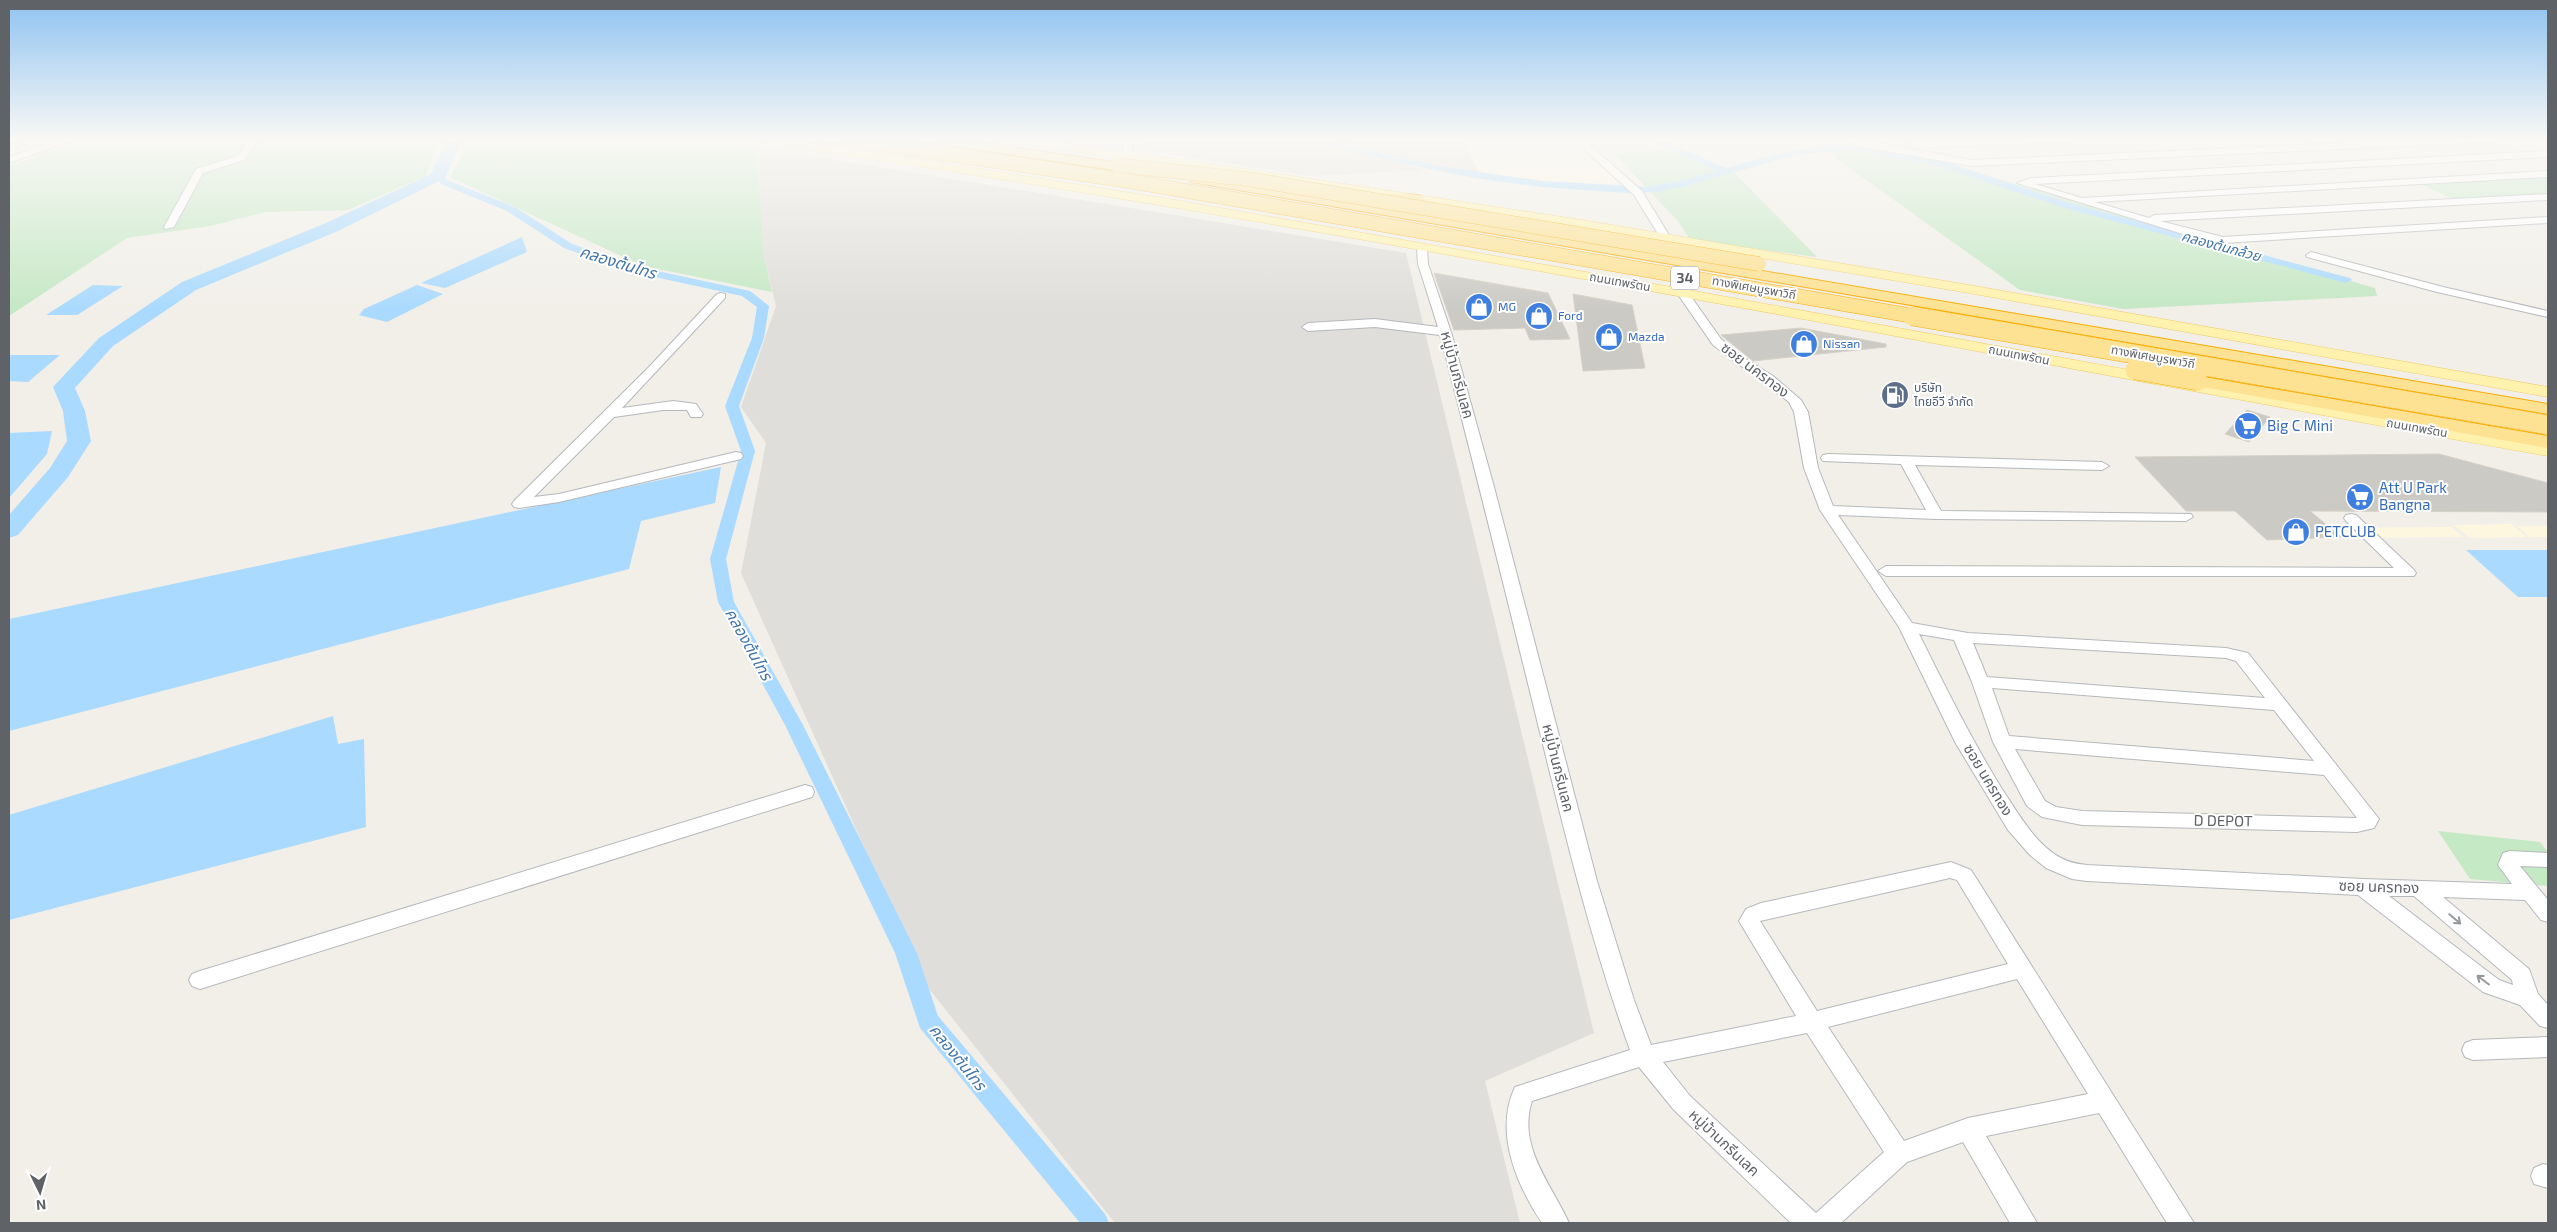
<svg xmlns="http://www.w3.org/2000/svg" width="2557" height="1232" font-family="'Exo 2','Noto Sans Thai',sans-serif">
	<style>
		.commercial { fill: #fef7e0 }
		.industrial { fill: #e0deda }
		.green { fill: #c5e8c5 }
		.water { fill: #aadaff }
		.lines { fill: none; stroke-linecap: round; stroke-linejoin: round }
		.canal { fill: #aadaff; fill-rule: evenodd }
		.river { fill: #aadaff; fill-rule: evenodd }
		.building { fill: #cccac5; stroke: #d6d1c6 }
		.minor-casing { stroke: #b5b8bc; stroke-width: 2 }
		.major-casing { stroke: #f2c960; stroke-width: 1 }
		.highway-casing { stroke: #f9ab00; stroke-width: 2 }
		.minor { fill: #fff; fill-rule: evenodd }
		.major { fill: #fff2af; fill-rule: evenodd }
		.highway { fill: #fde293; fill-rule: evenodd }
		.highway-bridge-far1-casing { stroke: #f9ab00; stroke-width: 15; stroke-linecap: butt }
		.highway-bridge-casing { stroke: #f9ab00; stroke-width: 20; stroke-linecap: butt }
		.highway-bridge-far1 { stroke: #fde293; stroke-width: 14 }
		.highway-bridge { stroke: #fde293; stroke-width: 19 }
		.oneway { stroke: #979a9d }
		.labels { text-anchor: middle; stroke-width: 4; stroke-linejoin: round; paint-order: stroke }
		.far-street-label { font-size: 12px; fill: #5f6368; stroke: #fff }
		.far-shop-label { font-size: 12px; fill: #366cbe; stroke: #fff; text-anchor: start }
		.far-service-label { font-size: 12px; fill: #4e5e75; stroke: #fff; text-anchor: start }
		.far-water-label { font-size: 14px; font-style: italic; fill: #4174aa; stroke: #fff }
		.shield { fill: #fff; stroke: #8f9295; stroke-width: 1 }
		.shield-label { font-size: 14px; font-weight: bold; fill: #5f6368 }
		.street-label { font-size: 15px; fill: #5f6368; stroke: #fff }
		.shop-label { font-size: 15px; fill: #366cbe; stroke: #fff; text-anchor: start }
		.water-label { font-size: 16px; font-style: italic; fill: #4174aa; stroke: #fff }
	</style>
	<rect width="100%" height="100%" fill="#f1efe8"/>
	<g class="commercial">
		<path d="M1459 138H1570L1622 184 1541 181 1479 172Z"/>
		<path d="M2511 524 2527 537 2470 538 2454 525Z"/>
		<path d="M2517 526H2548V537H2530Z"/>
		<path d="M2452 527 2463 537 2349 538 2339 528Z"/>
	</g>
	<g class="industrial">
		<path d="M1142 138H1306L1426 170 1309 176 1147 151Z"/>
		<path d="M1324 138H1462L1479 172 1465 173Z"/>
		<path d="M757 147 1406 253 1594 1033 1485 1081 1520 1223H1115L926 985 741 573 766 443 741 407 776 306 764 257Z"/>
	</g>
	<g class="green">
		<path d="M25 138H51L9 152V143Z"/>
		<path d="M90 138H441L426 176 348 210 266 212 210 226 127 238 9 316V166Z"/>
		<path d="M470 138H562L611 144 620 138H676L757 147 764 257 772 292 643 266 450 177Z"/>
		<path d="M1853 147 1936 161 2375 288 2377 296 2123 309 2020 290 1838 160 1832 152 1835 148Z"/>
		<path d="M1675 149 1720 169 1730 168 1817 257 1690 240 1678 221 1614 154Z"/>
		<path d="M2548 176V195L2455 200 2418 183Z"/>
		<path d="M2438 831 2540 842 2548 852V886L2470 879Z"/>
	</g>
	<g class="water">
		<path d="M522 237 527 252 445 288 421 283Z"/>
		<path d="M93 285 123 286 77 315H46Z"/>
		<path d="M417 285 443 294 387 322 359 315 364 309Z"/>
		<path d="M60 355 28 382 9 381 10 355Z"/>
		<path d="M52 431 47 454 9 498V433Z"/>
		<path d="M721 467 715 503 641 521 629 569 9 731V619Z"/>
		<path d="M2466 550H2548V597H2518Z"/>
		<path d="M333 716 338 744 364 739 366 827 9 920V815Z"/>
	</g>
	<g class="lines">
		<g class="canal">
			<path d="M1300 138H1316L1440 166 1542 181 1647 187 1680 181 1717 171 1645 138H1658L1726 168 1776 154 1824 145 1849 144 1937 159 2069 203 2350 278 2352 280 2346 283 2342 282 2061 207 1935 165 1849 150 1800 154 1681 187 1657 192 1627 193 1542 187 1474 178 1372 157Z"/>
			<path d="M436 173H442L447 180 515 207 572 244 639 267 750 291 769 306 764 338 739 406 755 451 726 559 734 602 803 725 917 953 938 1016 1105 1214 1109 1223H1080L920 1028 895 953 785 725 718 602 710 559 741 451 725 406 752 338 757 307 742 296 632 272 564 248 507 211 441 184 434 175Z"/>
		</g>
		<path class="river" d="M447 138H463L445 178 338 231 196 290 113 346 75 388 85 411 91 441 68 477 18 535 9 538V515L50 468 67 441 63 411 53 387 99 338 182 282 326 223 427 176 432 172Z"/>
	</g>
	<g class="building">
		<path d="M1434 273 1548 293 1570 339 1530 340 1525 328 1454 330Z"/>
		<path d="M1573 294 1632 305 1645 368 1583 371Z"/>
		<path d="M1801 328 1886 344V347L1753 361 1721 335Z"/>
		<path d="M2247 410 2270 417 2249 442 2225 434Z"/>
		<path d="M2439 454 2548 483V512L2310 511 2341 537 2267 540 2235 511H2186L2135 457Z"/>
	</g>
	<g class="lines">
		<g class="minor-casing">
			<g id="minor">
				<path d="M9 138H22L9 144Z"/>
				<path d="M65 138H79L9 163V157Z"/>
				<path d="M250 138H260L244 160 203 173 174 227 165 229 164 227 196 169 238 156Z"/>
				<path d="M1121 138H1131L1133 158 1125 156Z"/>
				<path d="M1572 138H1582L1642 191 1672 240 1671 242H1663L1634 195Z"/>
				<path d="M1841 138H1853L1971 160 2457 138H2521L2516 141 1971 166 1857 146Z"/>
				<path d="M2023 138H2098L2093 141 1913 148 1908 145 1913 142Z"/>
				<path d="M2548 151V157L2035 184 2082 198 2548 171V177L2095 202 2149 218 2154 215 2548 194V200L2160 221 2223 237 2548 217V223L2223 243 2196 238 2017 183 2031 178Z"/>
				<path d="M1422 246 1427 249 1428 264 1451 332 1494 487 1597 881 1634 1000 1651 1045 1796 1016 1739 921 1746 909 1761 903 1951 862 1971 870 2194 1223H2167L2099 1113 1986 1136 2037 1223H2010L1963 1142 1907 1162 1841 1223H1791L1674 1110 1639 1067 1532 1101C1517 1147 1552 1185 1569 1223H1542C1516 1184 1494 1132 1515 1087L1630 1050C1590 940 1563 826 1535 712 1504 586 1473 460 1440 335L1375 327 1308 331 1302 327 1308 323 1375 319 1438 327 1418 264 1417 249ZM1950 878 1957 880 2008 964 1817 1011 1760 921ZM2017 979 2088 1094 1968 1118 1904 1141 1828 1027ZM1807 1033 1884 1152 1816 1213 1690 1096 1663 1062Z"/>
				<path d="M2311 252 2443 287 2548 311V317L2437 292 2307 257 2306 255Z"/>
				<path d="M1683 290 1687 291 1721 339 1741 356 1773 376 1801 400 1808 412 1818 468 1833 506 1926 510 1901 464 1823 461 1821 458 1823 455 1828 454 2102 462 2109 466 2102 470 1915 465 1941 511 2191 514 2193 517 2186 521 1936 519 1838 515 1912 623 1968 633 2226 648 2248 653 2379 819 2374 828 2357 832 2082 825 2042 817 2027 806 1993 742 1972 682 1954 640 1919 634C1945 686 1971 739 2002 789 2018 813 2035 844 2061 858 2070 863 2078 864 2087 865L2363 879 2512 884 2498 865 2503 853 2510 851 2548 853V867L2520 866 2548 900V922L2541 920 2525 900 2443 897 2529 969 2538 994 2548 1005V1028L2540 1026 2520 1005 2483 992 2358 895 2087 881 2072 879 2046 868 2030 855 2008 830 1955 742 1899 627 1820 510 1804 468 1794 412 1789 402 1713 345 1677 293ZM1973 643 2226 658 2236 661 2265 698 1987 677ZM1992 688 2274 710 2314 761 2009 736ZM2015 749 2324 775 2357 818 2082 811 2056 807 2045 801ZM2389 896H2414L2512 980 2513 985 2499 980Z"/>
				<path d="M721 293 725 294V298L622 408 673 401 696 404 703 414 701 417H691L687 410H663L614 417 534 497 559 494 736 452 741 453 743 456 741 459 559 502 519 508 514 507 512 504 514 501 649 367 717 294Z"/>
				<path d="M2351 514 2356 515 2414 570 2416 573 2414 576H1886L1878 571 1886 566 2394 568 2346 521 2344 518 2346 515Z"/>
				<path d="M805 785 812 787 814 792 812 797 200 989 192 986 189 980 192 974 200 971Z"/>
				<path d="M2548 1037V1057L2473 1060 2465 1057 2462 1050 2465 1043 2473 1040Z"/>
				<path d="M2543 1164 2548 1165V1188L2534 1184 2531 1176 2534 1168Z"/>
			</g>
		</g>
		<g class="major-casing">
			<g id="major">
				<path d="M743 138H773L917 159 1175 200 1683 289 2548 446V456C2410 432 2271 405 2133 380 1673 295 1212 208 749 141Z"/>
				<path d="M993 138H1023L1193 161 1582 220 1969 285 2548 387V397L1969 293 1582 228 1193 168 999 141Z"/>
			</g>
		</g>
		<g class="highway-casing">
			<g id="highway">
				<path d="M815 138H848L868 141 870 144C865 150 821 144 815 138Z"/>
				<path d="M885 138H951L1140 166 1147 170 1140 174 947 145 941 149 891 142Z"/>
				<path d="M1196 175 2548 404V414L1191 182 1189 179 1191 176Z"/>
				<path d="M1378 193 1419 195 1426 199 1419 203 1373 200 1371 197Z"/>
				<path d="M2198 376 2548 436V448L2192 385 2189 381 2192 377Z"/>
			</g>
		</g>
		<use href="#minor" class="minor"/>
		<use href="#major" class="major"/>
		<use href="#highway" class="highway"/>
		<g class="highway-bridge-far1-casing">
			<g id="highway-bridge-far1">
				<path d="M840 138 1129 181 1919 317"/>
				<path d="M1117 165 1254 180 1759 264"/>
			</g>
		</g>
		<g class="highway-bridge-casing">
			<g id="highway-bridge">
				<path d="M1912 316 2548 425"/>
				<path d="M2135 370 2198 381"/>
			</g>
		</g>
		<use href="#highway-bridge-far1" class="highway-bridge-far1"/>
		<use href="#highway-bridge" class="highway-bridge"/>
	</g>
	<defs><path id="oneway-shaft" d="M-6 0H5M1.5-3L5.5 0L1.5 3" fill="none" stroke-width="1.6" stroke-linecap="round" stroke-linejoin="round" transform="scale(1.25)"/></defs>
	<g class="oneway">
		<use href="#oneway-shaft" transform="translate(2455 919) rotate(40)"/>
		<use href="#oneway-shaft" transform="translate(2483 980) rotate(-143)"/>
	</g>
	<linearGradient id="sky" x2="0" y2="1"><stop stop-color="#8fc3f1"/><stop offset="0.45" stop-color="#f9f8f5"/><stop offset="1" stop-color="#f9f8f5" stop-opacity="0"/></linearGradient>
	<rect width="2557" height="310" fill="url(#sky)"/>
	<defs>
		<g id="shop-disc" transform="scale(1.4375)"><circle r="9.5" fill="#3f7fe0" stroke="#fff"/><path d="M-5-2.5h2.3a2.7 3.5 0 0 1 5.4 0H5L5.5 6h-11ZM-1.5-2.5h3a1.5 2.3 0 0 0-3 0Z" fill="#fff"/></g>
		<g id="fuel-disc" transform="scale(1.4375)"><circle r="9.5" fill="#5c6f8a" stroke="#fff"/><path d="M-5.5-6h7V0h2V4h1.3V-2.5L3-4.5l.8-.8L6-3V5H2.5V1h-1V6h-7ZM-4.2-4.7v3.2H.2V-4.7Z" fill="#fff"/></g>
		<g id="supermarket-disc" transform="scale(1.4375)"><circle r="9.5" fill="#3f7fe0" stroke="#fff"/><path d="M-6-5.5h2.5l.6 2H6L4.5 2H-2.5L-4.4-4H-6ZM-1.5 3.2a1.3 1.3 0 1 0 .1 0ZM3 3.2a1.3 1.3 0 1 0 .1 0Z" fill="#fff"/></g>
	</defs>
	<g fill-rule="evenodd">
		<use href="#shop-disc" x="1479" y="307"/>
		<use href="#shop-disc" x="1539" y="316"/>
		<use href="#shop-disc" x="1609" y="337"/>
		<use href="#shop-disc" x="1804" y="344"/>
		<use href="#fuel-disc" x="1895" y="395"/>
		<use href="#supermarket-disc" x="2248" y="426"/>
		<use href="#supermarket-disc" x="2360" y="497"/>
		<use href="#shop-disc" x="2296" y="532"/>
	</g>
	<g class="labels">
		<g class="far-street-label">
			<text transform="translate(1620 282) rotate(10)" y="4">ถนนเทพรัตน</text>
			<text transform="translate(1754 288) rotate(10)" y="4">ทางพิเศษบูรพาวิถี</text>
			<text transform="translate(2019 355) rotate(11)" y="4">ถนนเทพรัตน</text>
			<text transform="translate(2153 357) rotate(10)" y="4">ทางพิเศษบูรพาวิถี</text>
			<text transform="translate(2417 428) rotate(10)" y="4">ถนนเทพรัตน</text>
		</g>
		<g class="far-shop-label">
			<text x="1498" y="311">MG</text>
			<text x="1558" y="320">Ford</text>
			<text x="1628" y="341">Mazda</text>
			<text x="1823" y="348">Nissan</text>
		</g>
		<g class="far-service-label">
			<text x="1914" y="392">บริษัท<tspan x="1914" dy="14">ไทยอีวี จำกัด</tspan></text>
		</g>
		<g class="far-water-label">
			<text transform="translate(2221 246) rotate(15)" y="5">คลองต้นกล้วย</text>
		</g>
		<rect class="shield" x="1671" y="266.5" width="28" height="23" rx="4"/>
		<g class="shield-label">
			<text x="1685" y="283">34</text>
		</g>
		<g class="street-label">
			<text transform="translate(1755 370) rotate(37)" y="5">ซอย นครทอง</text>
			<text transform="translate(1457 375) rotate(75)" y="5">หมู่บ้านกรีนเลค</text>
			<text transform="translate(1558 768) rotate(76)" y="5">หมู่บ้านกรีนเลค</text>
			<text transform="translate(1988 780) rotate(59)" y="5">ซอย นครทอง</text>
			<text transform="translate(2223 821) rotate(1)" y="5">D DEPOT</text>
			<text transform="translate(2379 887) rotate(2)" y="5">ซอย นครทอง</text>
			<text transform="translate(1724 1143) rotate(43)" y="5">หมู่บ้านกรีนเลค</text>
		</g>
		<g class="shop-label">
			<text x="2267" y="431">Big C Mini</text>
			<text x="2379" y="493">Att U Park<tspan x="2379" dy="17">Bangna</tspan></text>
			<text x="2315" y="537">PETCLUB</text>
		</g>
		<g class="water-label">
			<text transform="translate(618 262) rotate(17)" y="6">คลองต้นไทร</text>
			<text transform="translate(749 644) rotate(61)" y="6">คลองต้นไทร</text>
			<text transform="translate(958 1057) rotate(51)" y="6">คลองต้นไทร</text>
		</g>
	</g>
	<rect width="2557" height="1232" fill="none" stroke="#5f6368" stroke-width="20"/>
	<g transform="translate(40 1192) rotate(175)" stroke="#ffffff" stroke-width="4" paint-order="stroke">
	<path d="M0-4L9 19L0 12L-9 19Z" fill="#5f6368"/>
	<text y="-8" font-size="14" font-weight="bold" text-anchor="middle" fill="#5f6368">N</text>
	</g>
</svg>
